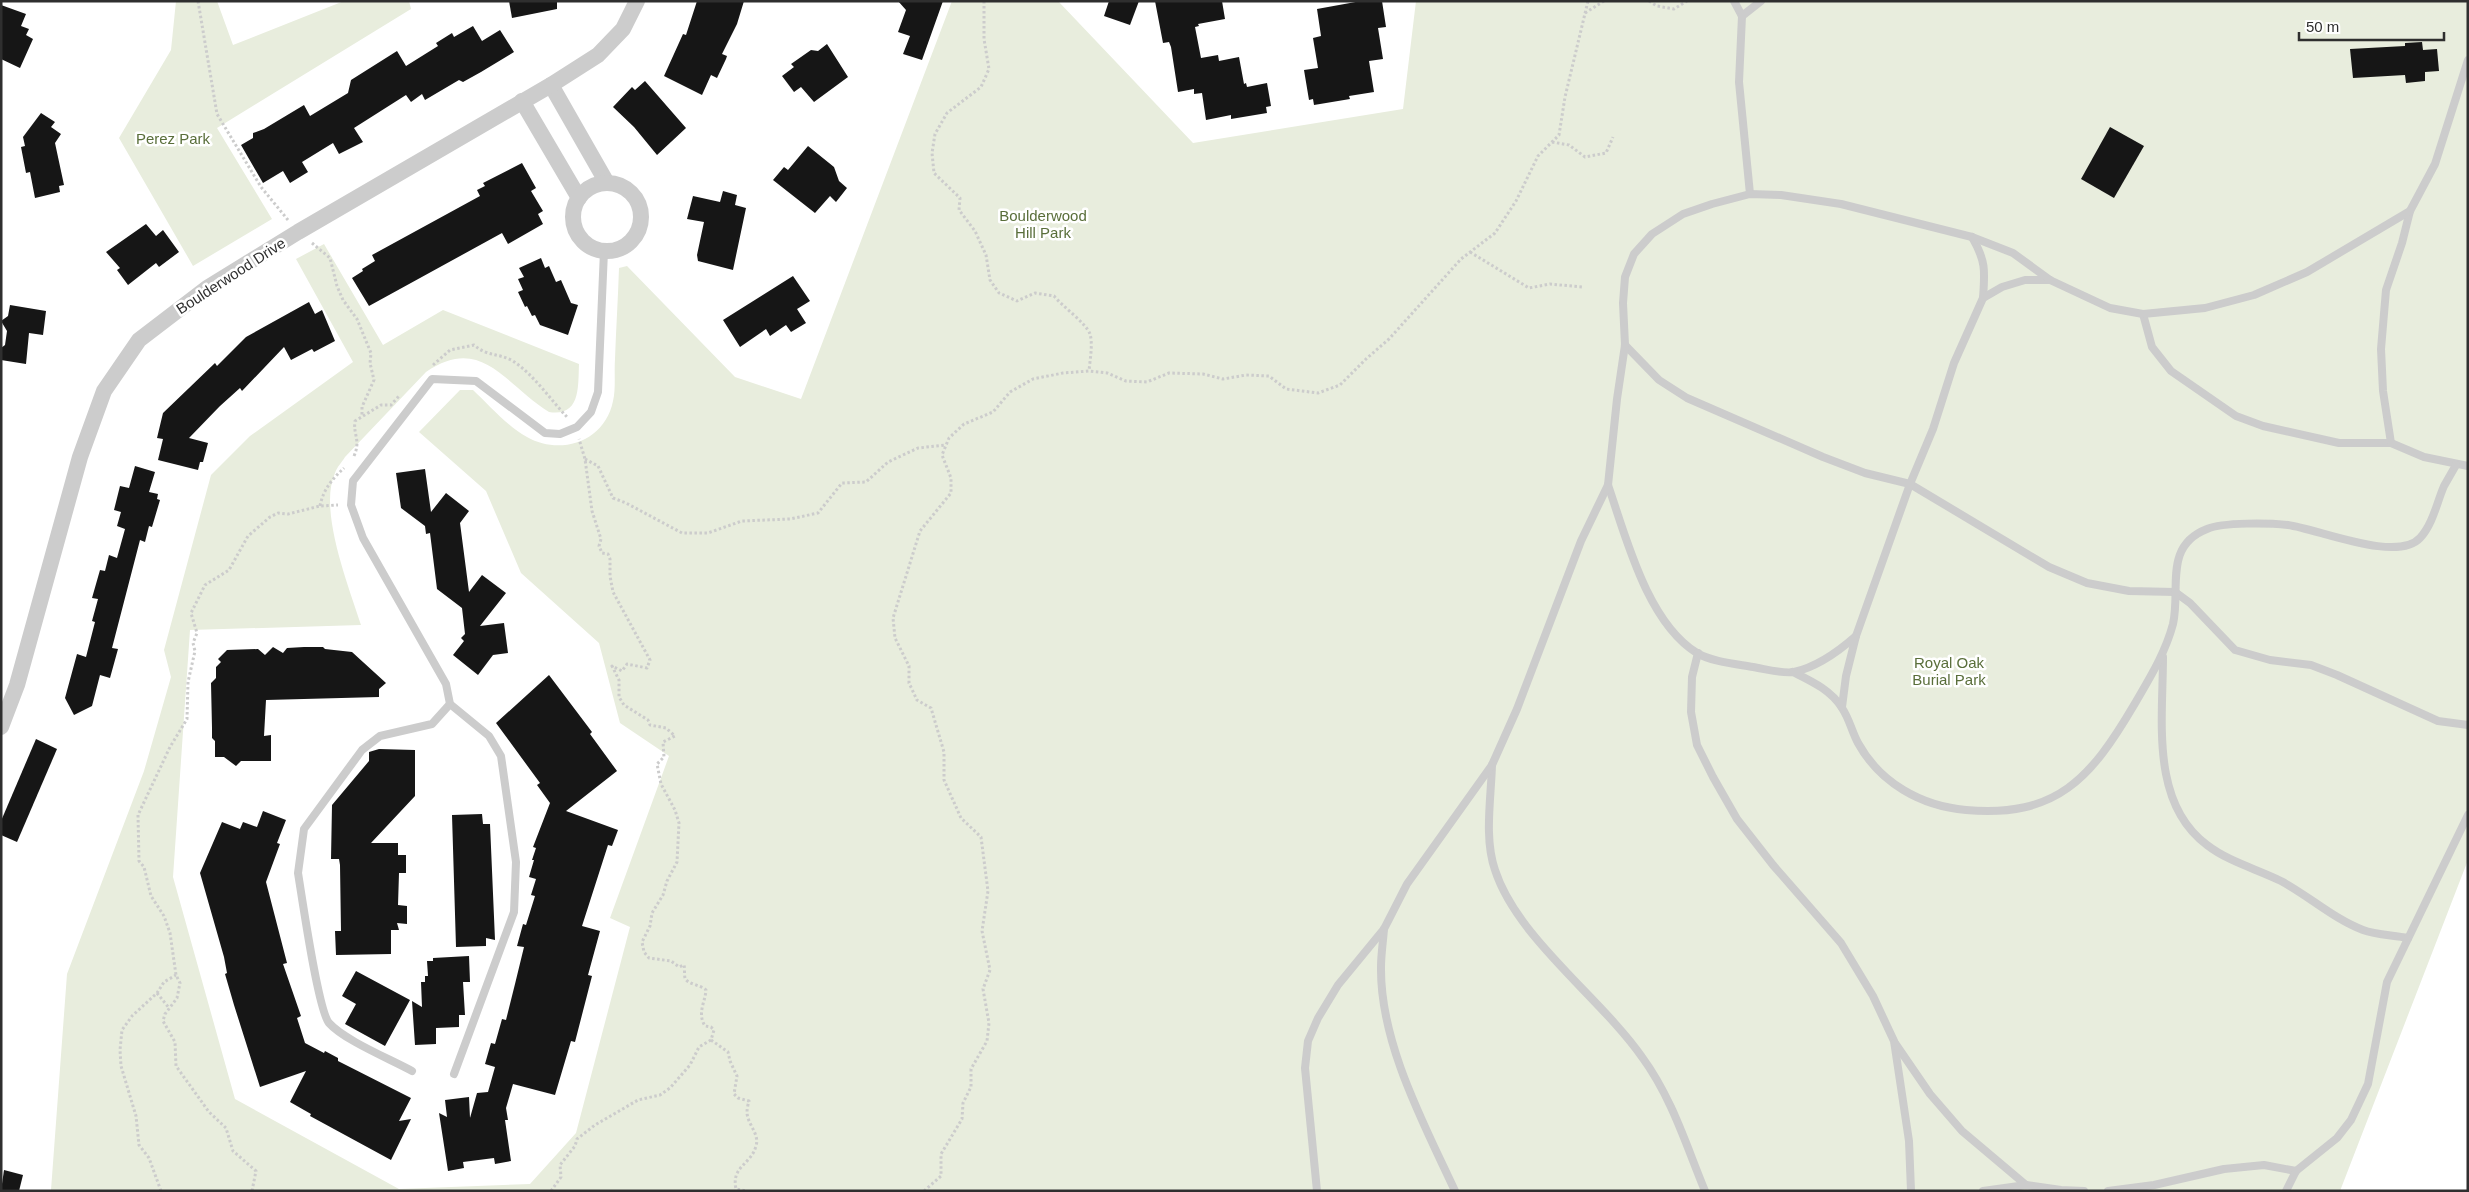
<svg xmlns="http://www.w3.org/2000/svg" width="2469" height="1192" font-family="Arial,sans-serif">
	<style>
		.green { fill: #e8eddd }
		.building { fill: #161616 }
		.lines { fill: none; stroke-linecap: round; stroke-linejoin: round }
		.path { stroke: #ccc; stroke-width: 3; stroke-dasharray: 2.5 2.5; stroke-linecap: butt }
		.service { stroke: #ccc; stroke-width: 8 }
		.minor { stroke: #ccc; stroke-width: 16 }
		.labels { text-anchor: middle; stroke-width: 5; stroke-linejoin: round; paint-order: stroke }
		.park-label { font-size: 15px; fill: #596e3a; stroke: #fff }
		.street-label { font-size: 15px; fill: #2f2f2f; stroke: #fff }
	</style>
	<rect width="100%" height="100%" fill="#fff"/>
	<g class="green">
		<path d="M176 1H217L233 45 344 1H409L411 9 217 128 272 219 193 266 119 138 171 50Z"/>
		<path d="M952 1H1058L1193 143 1403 109 1416 1H2468V860L2340 1191 51 1190 67 974 144 771 171 677 164 650 211 475 250 436 353 362 296 259 324 244 383 345 443 310 579 364C578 386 581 417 549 412 504 384 482 334 426 372L345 457C342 462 337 467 335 473 318 510 349 587 361 625L190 630 173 877 235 1099 399 1189 530 1184 576 1133 630 927 610 918 669 756 620 723 599 643 521 573 486 491 419 432 460 390H473C488 404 508 427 527 437 560 456 605 442 613 401 616 388 614 373 615 359 616 329 618 299 619 268L627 266 735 377 801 399Z"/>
	</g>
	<g class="building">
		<path d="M509 1H557V9L512 18Z"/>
		<path d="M697 1H744L737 24 722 54 727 56 726 59 717 78 711 75 702 95 664 76 683 34 686 35Z"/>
		<path d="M898 1H943L922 60 903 54 910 36 898 32 906 10Z"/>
		<path d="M1109 1H1139L1130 25 1104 16Z"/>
		<path d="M1155 1H1222L1225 19 1198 24 1199 26 1195 27 1201 58 1218 55 1219 61 1239 57 1244 84 1246 83 1247 87 1267 83 1271 106 1266 107 1267 113 1231 119V115L1206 120 1202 93 1194 94V89L1178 92 1171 47 1169 42 1163 43Z"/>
		<path d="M1361 1H1382L1386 27 1378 28 1383 59 1369 61 1374 92 1349 96 1350 99 1314 105 1313 99 1309 100 1304 70 1318 68 1313 38 1321 36 1317 9Z"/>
		<path d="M1 5 26 14 21 26 29 29 26 35 33 39 20 68 1 59Z"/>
		<path d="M473 26 482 41 500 30 514 52 481 72 463 82 459 80 425 100 422 94 411 102 406 95 354 128 363 142 339 154 333 143 302 162 308 172 290 183 283 171 263 183 241 145 253 138V133L264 129 304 105 310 116 348 93 351 80 397 51 406 66 438 46 436 43 452 33 454 37Z"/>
		<path d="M2422 42 2423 50 2437 49 2439 71 2425 72V81L2406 83 2405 75 2353 78 2350 49 2405 46V43Z"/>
		<path d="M827 44 848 77 814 102 801 87 794 92 782 76 794 67 791 64 811 50 818 51Z"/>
		<path d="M645 81 686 128 657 155 634 127 613 107 632 87 635 90Z"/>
		<path d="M41 113 55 122 51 127 61 134 55 143 64 185 59 186 60 192 35 198 30 172 26 173 21 147 25 146 23 137Z"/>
		<path d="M2110 127 2144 146 2114 198 2081 179Z"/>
		<path d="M808 146 834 167 839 181 847 188 836 202 830 196 815 213 773 180 784 167 788 170Z"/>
		<path d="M522 163 536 188 531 191 543 211 538 214 543 224 508 244 502 233 369 306 352 278 363 271 362 269 375 261 372 255 480 196 477 190 485 186 483 183Z"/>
		<path d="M723 191 737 195 735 205 746 208 733 270 698 261 697 255 704 222 687 219 693 196 720 202Z"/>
		<path d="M146 224 156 236 163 230 179 252 159 267 156 263 128 285 117 270 120 268 106 252Z"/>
		<path d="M541 258 545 268 549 266 556 282 561 280 571 303 578 305 568 335 540 325 535 315 532 316 527 306 525 307 518 292 523 290 518 279 524 277 519 268Z"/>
		<path d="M793 276 810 301 797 309 806 323 791 332 786 325 770 336 766 329 740 347 723 320Z"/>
		<path d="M309 302 315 314 322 310 335 341 314 352 312 349 291 360 284 347 242 391 240 388 220 406 189 438 208 443 203 462H200L198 470 158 460 163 439 157 438 163 413 215 363 217 366 246 337Z"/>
		<path d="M10 305 46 311 43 335 29 333 26 364 1 360V348L5 345 7 331 1 321 8 316Z"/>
		<path d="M135 466 155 472 149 492 158 494 157 499 160 500 152 527 149 526 145 542 140 540 112 648 118 649 110 678 100 675 92 706 74 715 65 698 77 654 86 657 95 622 92 621 98 599 92 598 100 570 105 571 109 555 117 558 125 529 117 526 121 512 114 510 120 486 129 488Z"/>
		<path d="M425 469 431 512 446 493 469 511 460 523 469 592 482 575 506 593 480 626 504 623 508 653 493 655 478 675 453 655 464 641 461 638 465 634 462 608 437 589 430 533 426 534 425 526 401 508 396 473Z"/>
		<path d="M273 647 283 653 287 648 304 647H323L325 649 352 652 386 683 379 689V697L266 700 264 736 271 735V761H241L236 766 224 757H215V741L212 738V728L211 683 216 678V667L221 662 218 659 227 650 258 649 265 655Z"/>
		<path d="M549 675 592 732 590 734 617 771 566 811 618 830 612 846 608 845 582 926 600 931 588 975 592 976 575 1042 571 1041 555 1095 513 1084 506 1108 508 1120H505L511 1161 495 1164 494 1158 463 1162 464 1168 448 1171 439 1113 447 1117 445 1100 469 1097 470 1118 477 1093 488 1092 495 1067 485 1064 491 1043 495 1044 502 1019 506 1020 515 984 524 947 517 946 523 924 526 925 535 896 531 895 536 879 529 877 534 860H532L536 848 533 847 550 803 537 785 540 783 496 723Z"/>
		<path d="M36 739 57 749 17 842 1 835V821Z"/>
		<path d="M379 749 415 750V796L371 843H398V855H406V873H399L398 905 407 906V924L397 923 399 930H391V954L336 955 335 931H341L340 865 339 859H331L332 805 369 761V752Z"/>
		<path d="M263 811 286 820 277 843 280 844 266 882 287 963 283 964 301 1016 297 1018 305 1043 324 1053 325 1051 338 1058V1061L411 1098 399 1121 411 1119 391 1160 310 1116 311 1114 290 1102 306 1071 260 1087 234 1005 225 974 227 973 224 957 200 873 222 822 240 829 243 822 257 827Z"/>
		<path d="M482 814 483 824H490L495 940 486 938V946L456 947 452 815Z"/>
		<path d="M469 956 470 982H463L465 1015H459V1027L436 1028V1044L415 1045 412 1001 422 1007 421 982H425V976H428L427 961H433V958Z"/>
		<path d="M356 971 410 1000 385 1046 345 1024 356 1004 342 996Z"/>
		<path d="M4 1170 23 1175 19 1191H1Z"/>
	</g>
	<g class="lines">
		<g class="path">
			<path d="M198 1 217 114 261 187 288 220"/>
			<path d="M984 1V39L989 69 981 87 947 113 935 134 932 153 934 173 960 198 959 210 975 231 986 255 990 280 999 293 1017 301 1035 293 1054 296C1063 307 1086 323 1090 334 1093 344 1090 360 1089 371"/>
			<path d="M1649 1 1657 6 1674 9 1687 1"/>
			<path d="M1585 13 1604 1"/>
			<path d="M1552 142 1569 145 1585 157 1606 153 1613 137"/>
			<path d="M312 243 330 258 337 286 343 300 357 319 371 353 370 363 374 380 362 407V415"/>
			<path d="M1470 252 1529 288 1550 284 1582 287"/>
			<path d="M433 365 450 350 474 345C488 357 499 353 513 361 534 375 550 399 567 417"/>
			<path d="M354 456C361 440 353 435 355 421L381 405H391L399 396"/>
			<path d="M585 459 598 466 613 498 626 503 682 533H708L742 521 790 519 818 513 842 483 866 482 888 462 918 448 946 445"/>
			<path d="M320 506C323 490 332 479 344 468"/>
			<path d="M157 993 169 1008"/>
			<path d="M711 1040 728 1052 730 1061 737 1076 734 1094 738 1098 749 1101C748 1104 747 1109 747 1112 747 1124 760 1134 756 1146 751 1165 731 1166 736 1189L746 1191"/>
			<path d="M161 1191 149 1158 139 1145 136 1116 121 1066 120 1050 122 1030 132 1016 157 993 164 982 176 975"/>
			<path d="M252 1191 256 1171 233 1151 226 1128 209 1112 176 1066 175 1042 163 1021 165 1014 177 998 180 983 176 975 170 933 164 916 151 896 144 867 139 861 138 815 170 747 187 719 188 682 195 651 193 643 197 633 191 613 205 585 229 570 248 536 270 517 278 513 288 514 320 506 338 505"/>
			<path d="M551 1191 561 1177 560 1165 575 1146 577 1139 595 1125 638 1100 660 1095 670 1088 690 1065 699 1047 711 1040 714 1030 711 1027 705 1026C697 1013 705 1003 706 990 701 985 687 984 685 978 684 974 685 969 684 965L679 967 671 961 649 958 644 952 642 942 650 926 652 913 663 895 667 881 677 862 679 823 675 810 661 784 657 764 664 757 663 742 675 736 666 728 650 725 648 720 624 705 619 697V680L612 666 622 671 627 664 647 668 650 660 613 592 610 576V559L608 554 602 553 599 546 601 539 592 511 585 459 579 439"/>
			<path d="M924 1191 941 1176V1154L962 1119 963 1103 971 1087V1069L987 1041 989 1023 983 989 990 970 982 931 988 891 981 837 961 818 944 780V752L931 708 917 700 909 683V666L895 638 893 618 920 531 951 493V478L942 455 949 438 964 424 993 412 1010 392 1033 379 1063 373 1089 371 1107 373 1126 381 1147 382 1169 373 1203 374 1223 379 1246 375 1269 376 1286 389 1318 393 1340 385 1366 359 1389 339 1461 259 1495 233 1516 201 1538 156 1559 135 1565 97 1588 1"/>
		</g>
		<g class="service">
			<path d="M1734 1 1742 16 1739 82 1750 194"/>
			<path d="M1742 16 1761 1"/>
			<path d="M1972 237C1986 261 1985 271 1983 298"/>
			<path d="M2143 314 2152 347 2171 371 2236 416 2263 426 2339 443H2391L2424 457 2468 466"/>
			<path d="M1625 345 1659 380 1687 398 1823 457 1865 473 1910 484 2049 567 2087 583 2129 591 2175 592 2190 603 2235 650 2270 660 2311 665 2337 675 2438 721 2468 725"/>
			<path d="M2391 443 2383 391 2381 349 2386 290 2402 243 2410 211"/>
			<path d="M1608 485C1626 537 1647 622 1697 653 1712 662 1736 664 1753 667 1765 669 1782 674 1794 672 1817 667 1839 651 1856 636L1910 484 1933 429 1954 363 1983 298 2002 287 2025 280H2050"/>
			<path d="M1698 653 1692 677 1691 712 1697 745 1713 777 1737 819 1773 865 1841 943 1873 996 1894 1041 1909 1141 1911 1191"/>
			<path d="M2163 657C2163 719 2150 803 2207 845 2229 862 2257 869 2281 881 2309 896 2334 919 2363 930 2376 935 2394 935 2408 938"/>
			<path d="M1793 672C1811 681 1831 690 1842 708 1849 718 1852 732 1858 743 1880 783 1921 806 1966 810 2057 818 2091 778 2134 705 2149 679 2165 654 2173 624 2181 589 2163 546 2207 529 2223 522 2269 523 2288 525 2318 529 2397 563 2420 538 2433 524 2437 502 2444 486 2448 479 2452 472 2456 465"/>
			<path d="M1842 707 1846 676 1856 636"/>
			<path d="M1492 765C1491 799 1484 838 1495 870 1517 938 1601 998 1642 1057 1672 1098 1686 1145 1705 1191"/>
			<path d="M1384 929C1383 942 1381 955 1381 967 1380 1043 1424 1124 1455 1191"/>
			<path d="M1895 1043 1930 1094 1962 1131 2026 1185"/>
			<path d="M412 1071C390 1059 344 1040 329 1023 318 1010 302 897 298 873L304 829 362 750 380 736 432 724 450 704"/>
			<path d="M454 1074 514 912 516 862 501 756 489 736 450 704 446 684 363 538 351 505 353 481 432 379 476 381 545 433 560 434 577 427 591 412 598 392 604 251"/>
			<path d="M1317 1191 1305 1068 1308 1041 1318 1018 1338 985 1384 929 1407 884 1492 765 1517 709 1581 541 1608 485 1617 399 1625 345 1623 303 1625 277 1634 254 1652 234 1683 214 1712 204 1750 194 1781 195 1841 204 1972 237 2013 253 2050 280 2110 308 2143 314 2205 308 2254 295 2307 272 2410 211 2435 164 2468 60"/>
			<path d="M1983 1191 2026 1185 2061 1190 2084 1191"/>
			<path d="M2108 1191 2154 1185 2224 1169 2264 1165 2296 1171"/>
			<path d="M2286 1191 2296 1171 2337 1138 2351 1120 2368 1084 2387 982 2468 815"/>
		</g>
		<g class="minor">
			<path d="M551 85 607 183"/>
			<path d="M522 101 579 198"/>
			<circle cx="607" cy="217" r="34"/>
			<path d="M1 727 17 685 80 457 104 391 139 340 207 288 298 232 551 85 598 55 623 29 637 1"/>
		</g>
	</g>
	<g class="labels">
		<g class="park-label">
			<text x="173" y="144">Perez Park</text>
			<text x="1043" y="221">Boulderwood<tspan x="1043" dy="17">Hill Park</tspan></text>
			<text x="1949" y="668">Royal Oak<tspan x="1949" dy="17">Burial Park</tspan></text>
		</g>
		<g class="street-label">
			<text transform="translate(231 276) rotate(-33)" y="5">Boulderwood Drive</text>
		</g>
	</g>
	<rect width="2469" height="1192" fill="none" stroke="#2f2f2f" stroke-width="5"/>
	<path d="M2299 32v8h145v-8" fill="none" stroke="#2f2f2f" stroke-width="2.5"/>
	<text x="2306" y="32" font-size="15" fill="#2f2f2f" stroke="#ffffff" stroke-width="4" paint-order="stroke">50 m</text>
</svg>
